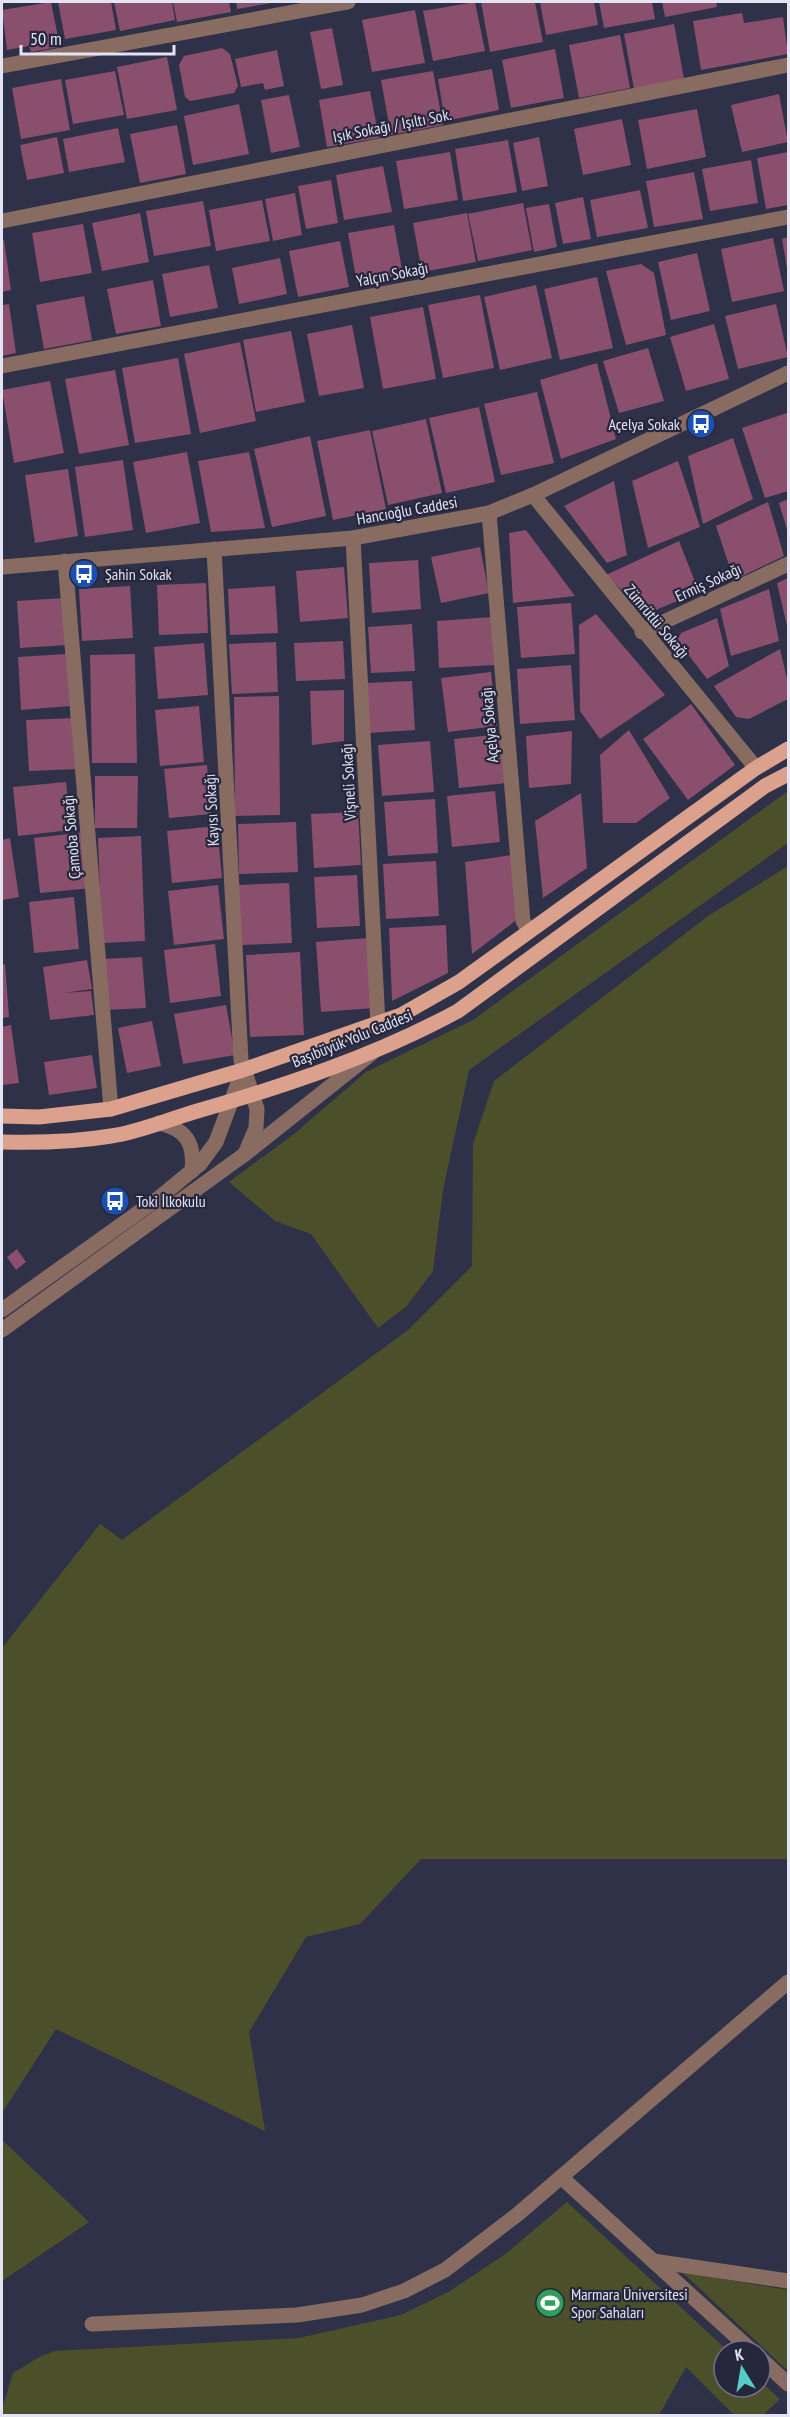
<svg xmlns="http://www.w3.org/2000/svg" width="790" height="2417" font-family="'PT Sans Narrow',sans-serif">
	<style>
		.green { fill: #4c502a }
		.building { fill: #8a4f6c }
		.lines { fill: none; stroke-linecap: round; stroke-linejoin: round }
		.minor { stroke: #886b61; stroke-width: 15 }
		.major { stroke: #dba18d; stroke-width: 15 }
		.labels { text-anchor: middle; stroke-width: 4.5; stroke-linejoin: round; paint-order: stroke }
		.street-label { font-size: 16px; fill: #e2e4f3; stroke: #26273d }
		.poi-label { font-size: 16px; fill: #e2e4f3; stroke: #26273d; text-anchor: start }
	</style>
	<rect width="100%" height="100%" fill="#2f3148"/>
	<g class="green">
		<path d="M788 791V843L469 1070 443 1190 433 1271 406 1307 378 1328 311 1234 275 1221 229 1182 294 1134 366 1072 473 1020Z"/>
		<path d="M788 866V1859H421L360 1924 306 1937 249 2032 265 2131 56 2029 2 2113V1648L100 1524 122 1540 408 1330 472 1266 473 1144 494 1081 708 916Z"/>
		<path d="M2 2140 89 2222 2 2281Z"/>
		<path d="M567 2202 728 2351H724V2387H760V2381L780 2399 763 2415H734L686 2367 659 2415H4L2 2409 13 2373 41 2356 55 2351 299 2338 401 2315 450 2291 504 2255Z"/>
		<path d="M682 2272 788 2290V2371Z"/>
	</g>
	<g class="building">
		<path d="M51 2 60 47 31 52 29 46 7 50 2 10Z"/>
		<path d="M58 2H111L116 30 65 39Z"/>
		<path d="M114 2H172L175 20 120 31Z"/>
		<path d="M173 2H229L231 12 177 22Z"/>
		<path d="M236 2H271V3L237 9Z"/>
		<path d="M475 2 485 51 433 61 423 11Z"/>
		<path d="M481 2H535L543 42 490 52Z"/>
		<path d="M540 2H594L598 25 546 35Z"/>
		<path d="M599 2H652L655 19 604 28Z"/>
		<path d="M662 2H716L717 7 665 17Z"/>
		<path d="M415 10 425 63 372 72 362 20Z"/>
		<path d="M742 13 744 23 783 17 788 54 701 70 693 21Z"/>
		<path d="M674 24 684 79 634 89 624 34Z"/>
		<path d="M332 28 343 85 321 89 310 32Z"/>
		<path d="M620 35 630 88 579 98 569 45Z"/>
		<path d="M222 48 230 54 238 86 234 93 190 101 185 97 179 65 184 56Z"/>
		<path d="M555 49 564 98 511 108 502 60Z"/>
		<path d="M277 50 284 86 265 90 263 83 241 87 235 59Z"/>
		<path d="M167 57 177 110 127 119 117 67Z"/>
		<path d="M492 69 499 110 445 121 438 79Z"/>
		<path d="M115 71 124 115 73 124 65 80Z"/>
		<path d="M433 71 443 125 391 135 381 80Z"/>
		<path d="M61 79 70 130 21 139 12 88Z"/>
		<path d="M370 91 379 138 327 147 319 100Z"/>
		<path d="M779 94 788 142 742 152 731 105Z"/>
		<path d="M289 95 300 147 271 153 261 100Z"/>
		<path d="M239 104 249 154 193 165 184 116Z"/>
		<path d="M697 109 706 157 647 169 638 120Z"/>
		<path d="M622 119 631 165 583 175 574 129Z"/>
		<path d="M177 125 186 174 140 183 130 134Z"/>
		<path d="M118 128 125 162 69 172 63 139Z"/>
		<path d="M57 137 64 173 27 180 20 145Z"/>
		<path d="M539 137 548 186 522 191 513 143Z"/>
		<path d="M508 140 517 192 463 201 455 149Z"/>
		<path d="M450 152 458 200 404 209 396 161Z"/>
		<path d="M788 152V205L766 209 757 158Z"/>
		<path d="M751 160 758 203 710 211 702 169Z"/>
		<path d="M383 166 392 212 344 220 336 175Z"/>
		<path d="M694 172 703 219 654 227 646 181Z"/>
		<path d="M331 180 338 223 306 229 298 186Z"/>
		<path d="M640 190 648 228 597 237 590 200Z"/>
		<path d="M295 193 302 235 273 241 265 199Z"/>
		<path d="M583 197 591 239 563 244 555 203Z"/>
		<path d="M262 200 270 241 216 251 209 210Z"/>
		<path d="M203 201 211 246 154 256 146 211Z"/>
		<path d="M523 203 532 250 478 261 468 214Z"/>
		<path d="M549 204 557 247 534 252 526 208Z"/>
		<path d="M140 213 149 262 102 271 92 223Z"/>
		<path d="M467 213 476 262 422 272 413 223Z"/>
		<path d="M83 224 92 273 40 282 32 233Z"/>
		<path d="M394 225 403 275 357 283 348 233Z"/>
		<path d="M788 237V268H787L782 239Z"/>
		<path d="M773 238 784 291 732 302 721 249Z"/>
		<path d="M2 240H4L11 290 2 292Z"/>
		<path d="M340 241 349 287 298 297 289 251Z"/>
		<path d="M697 253 710 311 671 320 658 262Z"/>
		<path d="M280 258 287 294 239 304 232 268Z"/>
		<path d="M641 264 654 273 666 335 626 345 606 271Z"/>
		<path d="M209 265 218 308 170 317 162 274Z"/>
		<path d="M597 277 613 348 560 360 544 289Z"/>
		<path d="M153 280 161 326 116 334 107 289Z"/>
		<path d="M536 285 552 358 500 370 484 297Z"/>
		<path d="M480 295 494 368 443 378 428 305Z"/>
		<path d="M84 296 92 340 44 349 36 305Z"/>
		<path d="M9 304 16 353 2 356V305Z"/>
		<path d="M776 304 788 357 738 369 725 316Z"/>
		<path d="M423 307 436 379 383 389 370 317Z"/>
		<path d="M714 324 729 379 686 391 670 337Z"/>
		<path d="M352 325 364 388 319 396 307 334Z"/>
		<path d="M291 331 305 402 256 412 243 340Z"/>
		<path d="M240 342 256 421 200 433 184 354Z"/>
		<path d="M648 348 664 401 619 413 603 361Z"/>
		<path d="M178 358 191 434 135 443 122 368Z"/>
		<path d="M597 363 616 439 561 459 540 380Z"/>
		<path d="M115 370 129 445 79 454 65 379Z"/>
		<path d="M50 381 64 453 14 463 2 390Z"/>
		<path d="M537 392 554 463 501 475 484 404Z"/>
		<path d="M479 407 495 482 446 493 429 418Z"/>
		<path d="M787 413 788 491 765 498 742 428Z"/>
		<path d="M426 419 442 493 388 505 372 431Z"/>
		<path d="M370 430 386 509 333 520 317 441Z"/>
		<path d="M310 436 326 516 272 527 254 449Z"/>
		<path d="M733 438 753 499 703 524 688 456Z"/>
		<path d="M187 452 200 523 146 533 133 462Z"/>
		<path d="M249 452 265 528 211 532 198 461Z"/>
		<path d="M123 460 133 530 85 537 75 467Z"/>
		<path d="M678 461 700 527 648 548 632 481Z"/>
		<path d="M68 469 78 536 35 543 25 475Z"/>
		<path d="M614 481 627 555 607 563 564 506Z"/>
		<path d="M788 499V533L779 503Z"/>
		<path d="M768 502 784 556 734 580 716 526Z"/>
		<path d="M526 530 575 596 513 603 509 533Z"/>
		<path d="M679 541 699 592 646 614 606 575Z"/>
		<path d="M480 547 489 593 441 603 431 557Z"/>
		<path d="M418 560 421 609 372 613 369 563Z"/>
		<path d="M344 567 348 618 300 622 296 571Z"/>
		<path d="M788 578V630L777 583Z"/>
		<path d="M206 583 208 633 159 635 157 585Z"/>
		<path d="M130 586 133 638 82 641 79 589Z"/>
		<path d="M275 586 278 633 230 635 228 589Z"/>
		<path d="M769 589 779 641 731 656 720 609Z"/>
		<path d="M64 598 67 645 20 648 17 601Z"/>
		<path d="M571 603 575 654 521 658 517 607Z"/>
		<path d="M596 614 665 695 600 739 580 711 579 625Z"/>
		<path d="M492 617 495 665 439 668 437 621Z"/>
		<path d="M717 618 729 666 707 679 677 640 681 633Z"/>
		<path d="M412 624 415 671 371 673 368 627Z"/>
		<path d="M343 641 345 679 296 681 294 643Z"/>
		<path d="M276 642 278 692 232 694 229 644Z"/>
		<path d="M204 643 208 695 158 699 154 647Z"/>
		<path d="M780 649 788 683V699L749 719 736 717 714 686Z"/>
		<path d="M66 654 70 706 21 710 18 657Z"/>
		<path d="M135 654 137 763H92L90 655Z"/>
		<path d="M571 665 575 720 520 724 517 669Z"/>
		<path d="M491 672 497 726 448 732 441 678Z"/>
		<path d="M412 681 415 730 368 733 365 683Z"/>
		<path d="M344 690V741L312 745 310 691Z"/>
		<path d="M279 696 280 815 235 816 234 697Z"/>
		<path d="M691 704 735 765 688 800 643 739Z"/>
		<path d="M199 706 204 762 160 766 155 710Z"/>
		<path d="M75 718 78 769 29 771 26 720Z"/>
		<path d="M629 730 670 798 636 823H603L600 755Z"/>
		<path d="M572 731 571 784 529 788 526 736Z"/>
		<path d="M502 734 507 783 459 788 454 739Z"/>
		<path d="M430 741 434 792 382 796 378 745Z"/>
		<path d="M207 765 211 814 169 818 164 769Z"/>
		<path d="M95 776H138L137 828H95Z"/>
		<path d="M66 782 71 830 18 836 13 787Z"/>
		<path d="M495 791 500 842 452 847 447 796Z"/>
		<path d="M581 793 587 868 543 898 535 821Z"/>
		<path d="M435 799 438 853 388 856 384 802Z"/>
		<path d="M358 812 361 865 314 868 311 814Z"/>
		<path d="M296 822 298 872 239 874 238 824Z"/>
		<path d="M217 826 222 878 172 883 167 831Z"/>
		<path d="M86 832 92 888 40 893 34 838Z"/>
		<path d="M141 836 145 941 102 943 98 838Z"/>
		<path d="M10 838 19 897 2 900V840Z"/>
		<path d="M512 855 518 919 472 954 465 862Z"/>
		<path d="M436 861 439 916 386 919 383 864Z"/>
		<path d="M357 875 360 926 317 928 314 877Z"/>
		<path d="M289 883 292 943 240 945 238 885Z"/>
		<path d="M218 885 224 939 174 945 168 891Z"/>
		<path d="M74 897 79 949 34 953 29 902Z"/>
		<path d="M446 925 448 973 392 1001 389 928Z"/>
		<path d="M368 938 374 1008 321 1012 316 942Z"/>
		<path d="M215 944 221 996 170 1003 164 950Z"/>
		<path d="M300 952 304 1035 250 1037 246 955Z"/>
		<path d="M142 957 146 1008 105 1010 101 959Z"/>
		<path d="M87 960 92 989 64 993 91 991 94 1015 50 1020 43 967Z"/>
		<path d="M5 964 9 1017 2 1018V965Z"/>
		<path d="M226 1005 235 1055 183 1064 174 1014Z"/>
		<path d="M152 1021 161 1066 127 1073 118 1028Z"/>
		<path d="M11 1025 19 1083 2 1085V1027Z"/>
		<path d="M92 1055 97 1088 49 1095 44 1062Z"/>
		<path d="M17 1249 26 1262 16 1270 7 1257Z"/>
	</g>
	<g class="lines">
		<g class="minor">
			<path d="M2 66 348 2"/>
			<path d="M2 221 788 65"/>
			<path d="M2 366 788 217"/>
			<path d="M533 495 756 768"/>
			<path d="M489 513 523 921 529 931"/>
			<path d="M353 538 378 1024"/>
			<path d="M214 549 241 1060 257 1109 256 1128 245 1154"/>
			<path d="M65 561 111 1109"/>
			<path d="M2 567 353 538 489 513 533 495 788 373"/>
			<path d="M642 632 788 564"/>
			<path d="M159 1123C186 1129 195 1143 192 1171"/>
			<path d="M2 1310 160 1197 200 1164 216 1142 243 1070"/>
			<path d="M2 1330 245 1154 371 1054"/>
			<path d="M561 2177 752 2351"/>
			<path d="M653 2261 788 2281"/>
			<path d="M92 2324 297 2315 362 2305 404 2291 445 2270 518 2214 788 1982"/>
			<path d="M760 2358 788 2384"/>
		</g>
		<g class="major">
			<path d="M2 1116 39 1117 111 1109 243 1070 401 1015 459 982 756 768 788 749"/>
			<path d="M2 1142C38 1143 75 1142 111 1136 139 1132 167 1120 194 1112 285 1086 375 1056 458 1011L765 786 788 774"/>
		</g>
	</g>
	<defs>
		<g id="bus-disc" transform="scale(1.5)"><circle r="9.5" fill="#1a4fb4" stroke="#26273d"/><path d="M-5-6H5V4H4V6H2V4H-2V6H-4V4H-5ZM-3.5-4V0h7V-4ZM-3.5 1.2v1.5H-2V1.2ZM2 1.2v1.5H3.5V1.2Z" fill="#fff"/></g>
		<g id="stadium-disc" transform="scale(1.5)"><circle r="9.5" fill="#2e9e5b" stroke="#26273d"/><path d="M0-5a6.5 5 0 1 0 0 10a6.5 5 0 1 0 0-10ZM-3.5-1.8h7v3.6h-7Z" fill="#fff"/></g>
	</defs>
	<g fill-rule="evenodd">
		<use href="#bus-disc" x="701" y="424"/>
		<use href="#bus-disc" x="84" y="574"/>
		<use href="#bus-disc" x="115" y="1201"/>
		<use href="#stadium-disc" x="550" y="2303"/>
	</g>
	<g class="labels">
		<g class="street-label">
			<text transform="translate(392 125) rotate(-11)" y="6">Işık Sokağı / Işıltı Sok.</text>
			<text transform="translate(392 274) rotate(-11)" y="6">Yalçın Sokağı</text>
			<text transform="translate(407 510) rotate(-10)" y="6">Hancıoğlu Caddesi</text>
			<text transform="translate(708 582) rotate(-25)" y="6">Ermiş Sokağı</text>
			<text transform="translate(657 621) rotate(50)" y="6">Zümrütlü Sokağı</text>
			<text transform="translate(489 725) rotate(-95)" y="6">Açelya Sokağı</text>
			<text transform="translate(348 782) rotate(-93)" y="6">Vişneli Sokağı</text>
			<text transform="translate(211 810) rotate(-93)" y="6">Kayısı Sokağı</text>
			<text transform="translate(71 837) rotate(-95)" y="6">Çamoba Sokağı</text>
			<text transform="translate(352 1038) rotate(-22)" y="6">Başıbüyük Yolu Caddesi</text>
		</g>
		<g class="poi-label">
			<text x="680" y="430" text-anchor="end">Açelya Sokak</text>
			<text x="105" y="580">Şahin Sokak</text>
			<text x="136" y="1207">Toki İlkokulu</text>
			<text x="571" y="2300">Marmara Üniversitesi<tspan x="571" dy="18">Spor Sahaları</tspan></text>
		</g>
	</g>
	<rect width="790" height="2417" fill="none" stroke="#e2e4f3" stroke-width="6"/>
	<g transform="translate(742 2369) rotate(349)"><circle r="28" fill="#26273d" stroke="#717386" stroke-width="1.5"/>
	<path d="M0-4.5L10 22L0 15L-10 22Z" fill="#54cdc6"/>
	<text y="-9" font-size="16" font-weight="bold" text-anchor="middle" fill="#e2e4f3">K</text>
	</g>
	<path d="M21 45v9h153v-9" fill="none" stroke="#e2e4f3" stroke-width="3"/>
	<text x="30" y="45" font-size="18" fill="#e2e4f3" stroke="#26273d" stroke-width="4.5" paint-order="stroke">50 m</text>
</svg>
